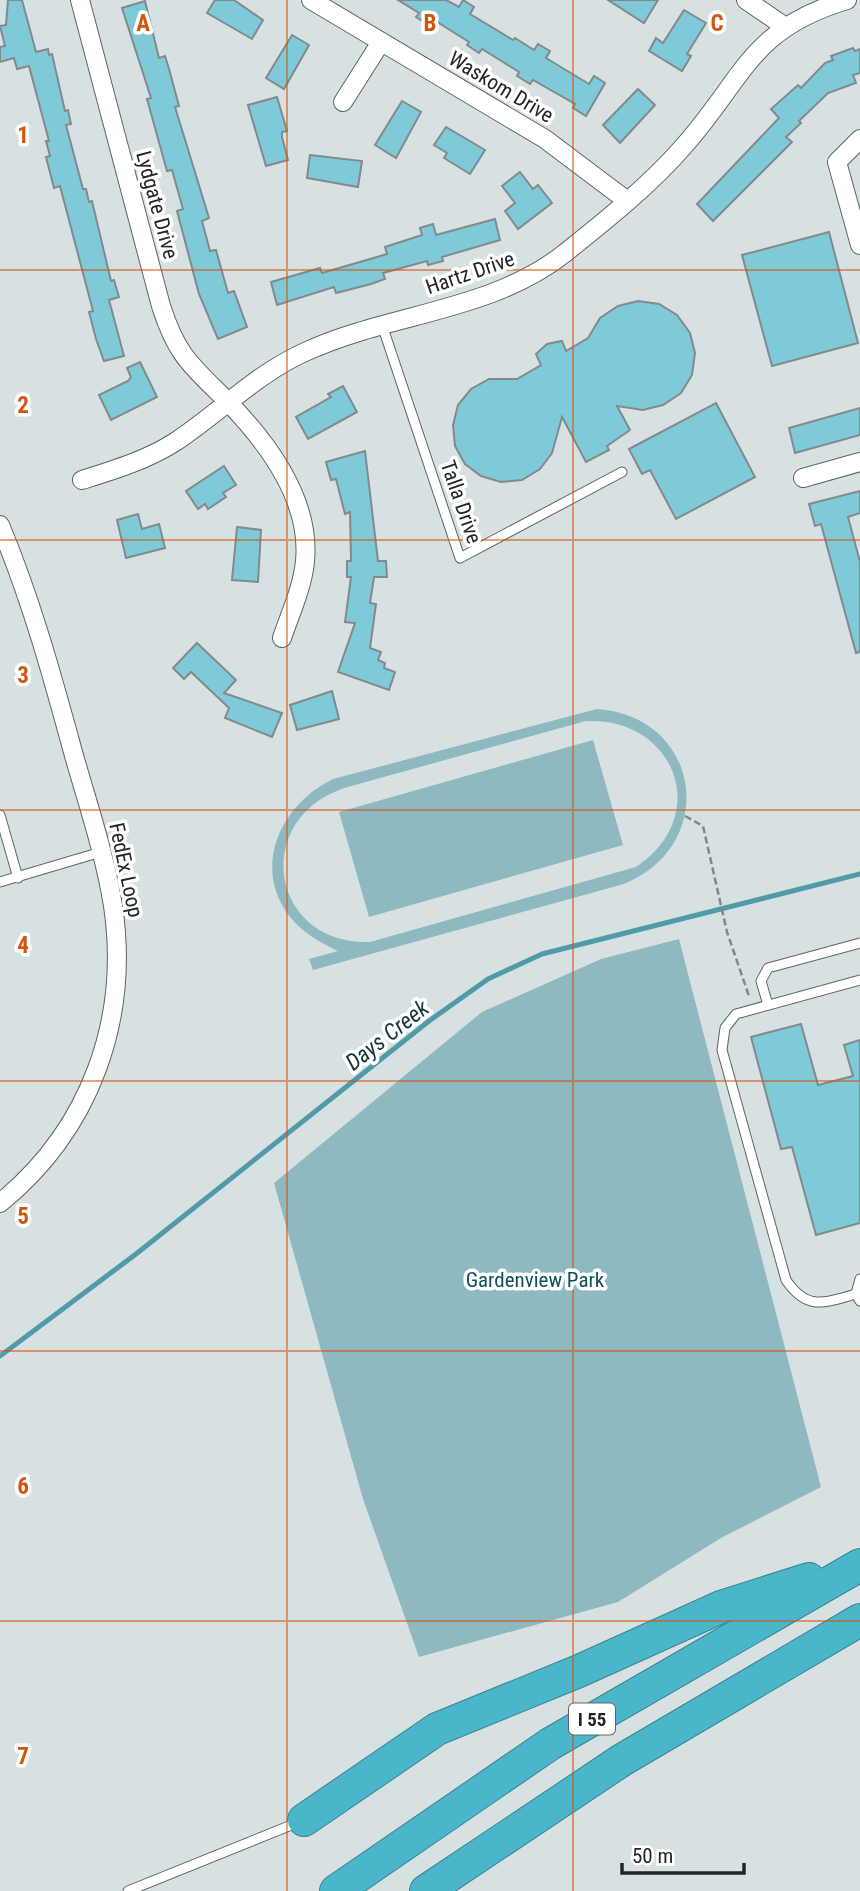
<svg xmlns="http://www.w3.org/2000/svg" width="860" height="1891" font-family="'Roboto Condensed',sans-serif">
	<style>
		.green { fill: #8eb9c1; fill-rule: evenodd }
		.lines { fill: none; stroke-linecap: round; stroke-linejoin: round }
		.stream { stroke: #519ba9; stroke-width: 5 }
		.building { fill: #7fcad8; stroke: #828a8c; stroke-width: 2 }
		.service-casing { stroke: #5d6466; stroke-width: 11 }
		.minor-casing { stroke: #5d6466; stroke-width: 20 }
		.motorway-casing { stroke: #3b8390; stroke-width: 34 }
		.path { stroke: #818888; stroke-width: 2.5; stroke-dasharray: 7 3.5; stroke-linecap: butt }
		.service { stroke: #fff; stroke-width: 9 }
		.minor { stroke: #fff; stroke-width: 18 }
		.motorway { stroke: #49b6c9; stroke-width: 32 }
		.grid { fill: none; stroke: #d4540e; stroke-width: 2; stroke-opacity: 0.55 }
		.labels { text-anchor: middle; stroke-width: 7; stroke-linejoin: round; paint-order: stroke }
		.shield { fill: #fff; stroke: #646666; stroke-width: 2 }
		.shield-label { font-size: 19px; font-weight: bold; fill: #212525 }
		.street-label { font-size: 21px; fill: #212525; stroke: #fff }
		.park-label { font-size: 21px; fill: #0e505b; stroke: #fff }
		.water-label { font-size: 23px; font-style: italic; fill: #11363c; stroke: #fff }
		.grid-label { font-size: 23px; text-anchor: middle; font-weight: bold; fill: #d4540e; stroke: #fff; stroke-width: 7; stroke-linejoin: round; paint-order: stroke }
	</style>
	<rect width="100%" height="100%" fill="#d8e1e2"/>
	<g class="green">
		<path d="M597 709C701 716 720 845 624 884L313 970 309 959 338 951C321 943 303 933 290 917 251 867 281 804 333 779ZM586 721C675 717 713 816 636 867L370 942C272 946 249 821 344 788Z"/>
		<path d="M593 740 623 845 369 917 339 812Z"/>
		<path d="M679 939 821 1487 721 1538 618 1602 419 1657 363 1499 274 1183 482 1012 601 959Z"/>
	</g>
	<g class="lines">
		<path class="stream" d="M0 1356 136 1254 429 1021 488 979 542 954 860 874"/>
	</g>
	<g class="building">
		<path d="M8 0H22L36 52 48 49 49 55 52 54 65 111 68 110 71 124 66 125 83 189H86L89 202 92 201 111 281 114 280 119 297 109 300 124 356 104 361 96 339 89 312 93 311 60 186 54 188 46 157 50 156 46 141H49L29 66 17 69 14 58 0 62V47L5 46 0 26 6 25Z"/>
		<path d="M215 0H234L263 20 252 39 207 13Z"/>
		<path d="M398 0H446L459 7 463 0 474 7 470 14 513 40 515 38 534 50 538 44 550 51 546 58 589 84 594 76 605 83 586 116 573 108 575 104 533 80 530 84 517 76 519 72 482 49 479 53 467 45 469 42 434 20 430 26 416 17 419 13Z"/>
		<path d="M608 0H658L644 23Z"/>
		<path d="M145 1 159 58 165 56 169 69 179 106 175 107 209 218 202 221 210 251 216 250 228 293 234 291 247 327 218 339 199 294 177 211 183 209 172 170 167 171 147 99 151 98 122 8Z"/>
		<path d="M684 10 706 23 687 54 691 56 682 71 649 51 656 38 663 43Z"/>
		<path d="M292 35 309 45 284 89 266 78Z"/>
		<path d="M853 48 855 51 860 49V73L853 75 856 83 828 93 799 121 801 123 786 137 792 142 713 221 697 204 779 118 771 109 798 85 801 88 825 63 833 60 831 56Z"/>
		<path d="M638 89 655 105 620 143 603 125Z"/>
		<path d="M277 97 287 131 282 132V137L288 160 266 166 248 105Z"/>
		<path d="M402 101 421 112 396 158 375 145Z"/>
		<path d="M446 127 485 150 470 174 444 158 447 153 434 145Z"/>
		<path d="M310 155 362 161 358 187 307 178Z"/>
		<path d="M520 172 533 189 538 185 552 203 518 229 505 211 515 203 502 186Z"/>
		<path d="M495 219 500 240 442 257 443 261 428 265 427 261 383 273 385 279 371 284 336 293 334 287 277 305 271 282 320 268 322 273 387 254 385 247 422 235 420 228 433 224 436 235Z"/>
		<path d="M829 232 858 343 772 366 742 255Z"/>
		<path d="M638 301 659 304 677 315 690 333 695 353 692 375 681 393 663 405 643 410 617 406 630 430 607 446 609 450 586 462 562 417 552 453 540 469 522 480 501 482 481 476 465 464 455 446 453 425 458 405 471 389 489 379H517L541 365 536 354 547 344 562 341 566 351 588 338 600 318 618 306Z"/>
		<path d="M140 362 157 397 111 420 99 395 128 381 131 377 127 368Z"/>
		<path d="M343 386 357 412 308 439 296 417 331 397 328 394Z"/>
		<path d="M716 403 755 477 676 519 650 470 642 474 629 449Z"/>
		<path d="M860 408V435L795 453 789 428Z"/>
		<path d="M365 451 378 561H386L387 577H374L370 603 376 604 370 648 381 652 378 660 385 663 384 668 395 672 389 690 338 672 355 623 345 622 351 577H347V561H351L350 512 345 514 336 479 331 480 326 462Z"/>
		<path d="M224 466 236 485 223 493 226 497 208 509 205 504 198 509 186 491Z"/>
		<path d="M860 491V513L848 517 860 562V652L856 653 821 524 815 526 809 504Z"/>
		<path d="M138 514 142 529 159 524 165 548 126 558 117 520Z"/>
		<path d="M237 527 261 530 258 582 232 580Z"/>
		<path d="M197 643 236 680 224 693 282 713 272 737 225 718 229 708 191 672 184 679 173 668Z"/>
		<path d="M332 691 339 719 297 730 290 705Z"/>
		<path d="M801 1024 818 1085 853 1076 844 1045 860 1040V1223L816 1235 792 1147 781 1149 751 1037Z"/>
	</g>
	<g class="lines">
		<g class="service-casing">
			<g id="service">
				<path d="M382 325 460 558 622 472"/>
				<path d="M0 815 18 878"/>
				<path d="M0 882 101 852"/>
				<path d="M768 1005 761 981 768 968 860 943"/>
				<path d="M860 1279 856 1294 860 1301"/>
				<path d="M856 1294C824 1303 807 1311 786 1280L722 1050 725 1028 736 1014 860 980"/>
				<path d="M128 1891 299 1822"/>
			</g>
		</g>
		<g class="minor-casing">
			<g id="minor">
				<path d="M80 0 161 306C177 356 191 365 227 401 267 442 311 500 305 561 303 586 290 614 282 638"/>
				<path d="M311 0 545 139 626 200"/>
				<path d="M746 0 784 26"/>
				<path d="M343 102 381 42"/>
				<path d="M860 139 837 162 860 245"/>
				<path d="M803 478 860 462"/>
				<path d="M82 480C114 470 147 460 175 442 219 413 256 374 305 352 389 313 491 312 565 253 605 221 649 186 683 147 744 79 749 29 847 0"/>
				<path d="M0 525C31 599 52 675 73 752 87 802 105 854 113 906 130 1020 90 1130 0 1203"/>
			</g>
		</g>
		<g class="motorway-casing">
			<g id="motorway">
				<path d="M304 1820 437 1729 579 1671 721 1607 809 1579"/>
				<path d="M336 1891 550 1744 860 1565"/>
				<path d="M426 1891 622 1760 860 1620"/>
			</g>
		</g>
		<path class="path" d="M685 816 703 826 727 932 749 996"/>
		<use href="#service" class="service"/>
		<use href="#minor" class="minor"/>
		<use href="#motorway" class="motorway"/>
	</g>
	<path class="grid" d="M287 0V1891M573 0V1891M0 270H860M0 540H860M0 810H860M0 1081H860M0 1351H860M0 1621H860"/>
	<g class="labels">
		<rect class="shield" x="569" y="1703.5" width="46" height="31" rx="5"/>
		<g class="shield-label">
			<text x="592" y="1726">I 55</text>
		</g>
		<g class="street-label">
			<text transform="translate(501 87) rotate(31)" y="7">Waskom Drive</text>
			<text transform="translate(157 205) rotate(75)" y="7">Lydgate Drive</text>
			<text transform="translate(470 273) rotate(-19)" y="7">Hartz Drive</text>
			<text transform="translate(461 502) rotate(71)" y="7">Talla Drive</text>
			<text transform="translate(126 870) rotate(78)" y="7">FedEx Loop</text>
		</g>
		<g class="park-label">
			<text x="535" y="1287">Gardenview Park</text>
		</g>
		<g class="water-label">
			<text transform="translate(387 1035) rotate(-38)" y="8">Days Creek</text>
		</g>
	</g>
	<g class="grid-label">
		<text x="143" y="31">A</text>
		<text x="430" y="31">B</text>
		<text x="717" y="31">C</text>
		<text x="23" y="143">1</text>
		<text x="23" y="413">2</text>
		<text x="23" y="683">3</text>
		<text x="23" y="953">4</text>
		<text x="23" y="1224">5</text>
		<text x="23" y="1494">6</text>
		<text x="23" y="1764">7</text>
	</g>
	<path d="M622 1863v10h122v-10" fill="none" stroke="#212525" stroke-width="3.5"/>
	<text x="632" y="1863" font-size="21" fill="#212525" stroke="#ffffff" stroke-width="5" paint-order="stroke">50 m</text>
</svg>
